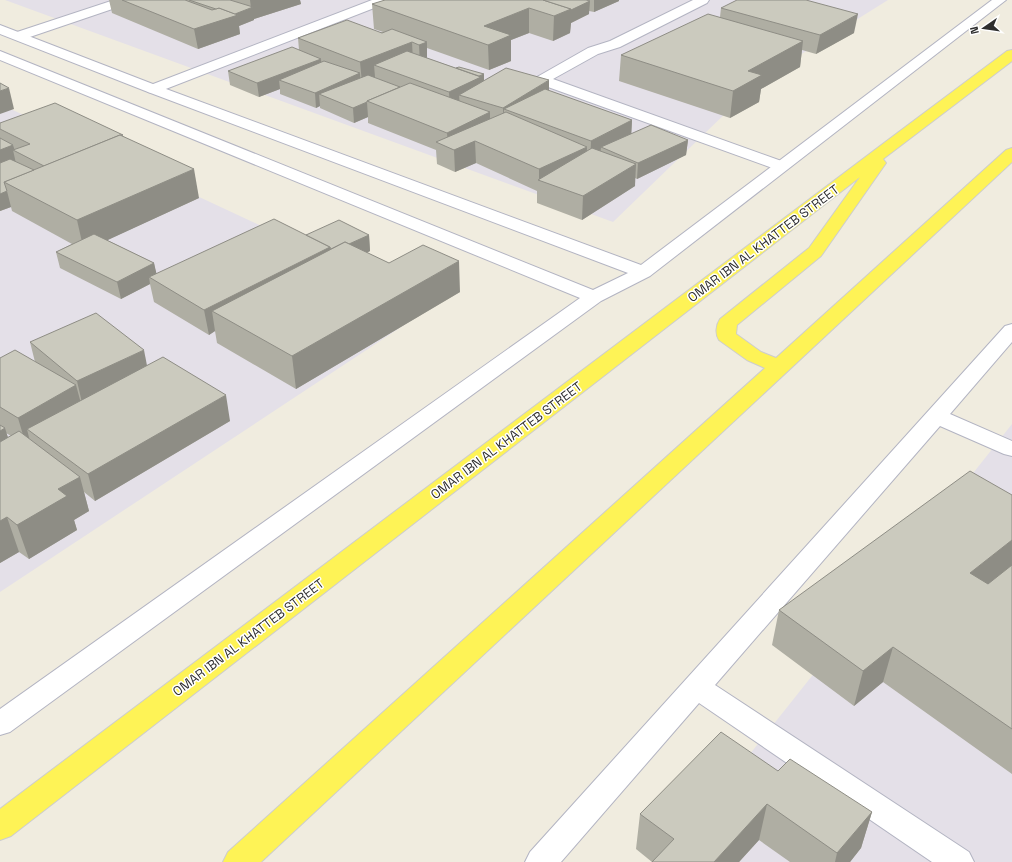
<svg xmlns="http://www.w3.org/2000/svg" width="1012" height="862" font-family="'Space Grotesk',sans-serif">
	<style>
		.industrial { fill: #e4e0e8 }
		.lines { fill: none; stroke-linecap: round; stroke-linejoin: round }
		.minor-casing { stroke: #b3b4c2; stroke-width: 2 }
		.tertiary-casing { stroke: #b3b4c2; stroke-width: 2 }
		.primary-casing { stroke: #cdcdcd; stroke-width: 2 }
		.minor { fill: #fff; fill-rule: evenodd }
		.tertiary { fill: #fff; fill-rule: evenodd }
		.primary { fill: #fef356; fill-rule: evenodd }
		.wall { fill: #afaea3; fill-rule: evenodd }
		.shaded-wall { fill: #8e8d85 }
		.building { fill: #cbcabe; stroke: #8e8d85 }
		.labels { text-anchor: middle; stroke-width: 3; stroke-linejoin: round; paint-order: stroke }
		.street-label { font-size: 13px; fill: #2e2e2e; stroke: #fff }
	</style>
	<rect width="100%" height="100%" fill="#f0ecdf"/>
	<g class="industrial">
		<path d="M5 0H888L760 80 613 222Z"/>
		<path d="M0 104 433 306 0 592Z"/>
		<path d="M1012 424V862H664L936 520Z"/>
	</g>
	<g class="lines">
		<g class="minor-casing">
			<g id="minor">
				<path d="M114 0H132L130 3 24 39H14L12 36 14 33Z"/>
				<path d="M372 0H389L387 3 158 92 153 93 148 92 146 89 148 86Z"/>
				<path d="M693 0H709L707 3 620 47 598 54 553 79 787 163 789 166 787 169 781 171 775 169 537 83 535 80 537 77 588 48 610 41Z"/>
				<path d="M1012 324V342L950 414 1012 441V456L1004 454 940 426 715 685 969 852 974 862H932L699 703 561 862H525L530 852 1005 326Z"/>
			</g>
		</g>
		<g class="tertiary-casing">
			<path id="tertiary" d="M992 0H1006L650 276 601 301 10 732 0 735V709L580 298 0 60V51L593 290 628 273 148 92 0 34V25L158 86 641 265Z"/>
		</g>
		<g class="primary-casing">
			<path id="primary" d="M1012 50V61L883 159 886 163 821 256 737 325 736 334 761 352 776 358 1006 150 1012 148V162L261 862H223L228 852 765 368 747 360 719 340C715 334 716 325 720 319L809 248 860 177 11 836 0 840V809L884 143 1007 51Z"/>
		</g>
		<use href="#minor" class="minor"/>
		<use href="#tertiary" class="tertiary"/>
		<use href="#primary" class="primary"/>
	</g>
	<g class="wall">
		<path d="M109 0H300L301 4 254 19V20L239 26 240 34 198 49 112 13Z"/>
		<path d="M383 0H619V1L594 12 589 11V14L571 23 570 33 553 41 529 33 511 40V61L489 70 427 48V58L456 68 484 74V81L482 83 549 91 632 120 631 134 688 140 686 155 637 179 635 178V186L582 220 537 203V191L476 163 455 172 437 164 436 150 368 123V117L354 123 320 108V106L316 108 280 94V89L259 97 230 85 228 71 299 50 298 38 383 32 374 29 372 4 383 1Z"/>
		<path d="M721 8 854 33 816 54 802 50 800 67 761 89 759 102 730 118 619 81 621 55 720 17Z"/>
		<path d="M0 123 123 135V136L199 198 107 240 154 263 156 274 306 235H369L370 251 367 253 389 263 460 292 296 389 217 343 215 331 209 335 154 302 150 284 121 299 60 268 56 252 72 244 12 211 11 207 0 211Z"/>
		<path d="M30 342 147 365 230 421 95 501 84 492 89 511 74 520 77 530 29 559 19 552 0 563V358L35 362ZM6 433 11 436 8 437Z"/>
		<path d="M1012 495V774L883 682 854 706 772 645 779 610Z"/>
		<path d="M778 771 872 812 861 848 850 862H790L759 840 739 862H652L636 849 640 814Z"/>
	</g>
	<g class="shaded-wall">
		<path d="M250 0H300L301 4 254 19V20L239 26 240 34 198 49 194 29 251 8Z"/>
		<path d="M594 0H619V1L594 12Z"/>
		<path d="M590 1 589 14 571 23 570 33 553 41 554 16Z"/>
		<path d="M529 8V33L511 40V61L489 70 488 45 484 26Z"/>
		<path d="M858 14 854 33 816 54 820 35Z"/>
		<path d="M803 41 800 67 761 89 759 102 730 118 733 91 748 71Z"/>
		<path d="M412 42 413 62 374 65 375 77 362 83 360 62Z"/>
		<path d="M427 42V62L420 65 419 45Z"/>
		<path d="M321 59 322 73 279 80 280 89 259 97 257 83Z"/>
		<path d="M360 73 361 87 319 94 320 106 316 108 315 93Z"/>
		<path d="M484 74V81L482 82V98L459 95 460 108 450 113 449 92Z"/>
		<path d="M549 80V101L504 109 503 129V108Z"/>
		<path d="M9 88 14 109 0 114V91Z"/>
		<path d="M367 102 368 117 354 123 353 108Z"/>
		<path d="M490 112V133L475 141 476 163 455 172 454 150 448 147 447 133Z"/>
		<path d="M632 120 631 141 601 147 600 158 590 164 591 141Z"/>
		<path d="M688 140 686 155 637 179 638 163Z"/>
		<path d="M13 145 15 151 13 150 17 168 0 174V150Z"/>
		<path d="M587 147 586 169 539 180V169Z"/>
		<path d="M636 164 635 186 582 220 583 196Z"/>
		<path d="M194 169 199 198 84 251 77 220Z"/>
		<path d="M7 191 11 207 0 211V194Z"/>
		<path d="M369 235 370 251 336 268 334 251Z"/>
		<path d="M330 247 333 271 212 311 215 331 209 335 204 310Z"/>
		<path d="M459 261 460 292 296 389 292 356Z"/>
		<path d="M154 263 158 280 149 277 150 284 121 299 117 282Z"/>
		<path d="M144 350 149 376 83 407 77 381Z"/>
		<path d="M76 385 83 411 27 429 30 442 26 445 18 418Z"/>
		<path d="M226 395 230 421 95 501 88 474Z"/>
		<path d="M5 428 13 454 0 462V431Z"/>
		<path d="M80 477 89 511 74 520 77 530 29 559 17 525 58 489Z"/>
		<path d="M7 517 19 552 0 563V521Z"/>
		<path d="M1012 540V566L959 608 970 573Z"/>
		<path d="M893 647 883 682 854 706 863 671Z"/>
		<path d="M767 804 759 840 739 862H714Z"/>
		<path d="M872 812 861 848 850 862H835L837 853Z"/>
	</g>
	<g class="building">
		<path d="M122 0H185L212 10 219 8 238 15 194 29Z"/>
		<path d="M189 0H230L253 7 235 14 219 8 216 9Z"/>
		<path d="M385 0H543L571 9 554 16 529 8 484 26 511 35 488 45 372 4Z"/>
		<path d="M543 0H586L590 1 571 10V9Z"/>
		<path d="M737 0H806L858 14 820 35 721 8Z"/>
		<path d="M708 14 803 41 748 71 762 75 733 91 621 55Z"/>
		<path d="M347 20 382 33 392 29 427 42 419 45 412 42 360 62 298 38Z"/>
		<path d="M292 47 321 59 257 83 228 71Z"/>
		<path d="M407 51 481 77 449 92 374 65Z"/>
		<path d="M324 61 360 73 315 93 279 80Z"/>
		<path d="M459 67 484 74 479 76 456 68Z"/>
		<path d="M506 68 549 80 503 108 459 95Z"/>
		<path d="M368 75 400 87 367 101V102L353 108 319 94Z"/>
		<path d="M0 83 9 88 0 91Z"/>
		<path d="M410 83 490 112 447 133 367 101Z"/>
		<path d="M545 89 632 120 591 141 504 109Z"/>
		<path d="M55 103 123 135H120L44 166 13 150 30 144 0 129V123Z"/>
		<path d="M506 112 587 147 539 169 475 141 454 150 436 142Z"/>
		<path d="M651 125 688 140 638 163 601 147Z"/>
		<path d="M120 135 194 169 77 220 4 182Z"/>
		<path d="M0 138 13 145 0 150Z"/>
		<path d="M592 148 636 164 583 196 538 180Z"/>
		<path d="M10 159 34 170 4 182 7 191 0 194V163Z"/>
		<path d="M274 219 330 247 204 310 149 277Z"/>
		<path d="M339 220 369 235 349 244 345 242 331 249 330 247 306 235Z"/>
		<path d="M94 234 154 263 117 282 56 252Z"/>
		<path d="M345 242 389 263 423 245 459 261 292 356 212 311Z"/>
		<path d="M96 313 144 350 77 381 30 342Z"/>
		<path d="M15 350 76 385 18 418 0 407V358Z"/>
		<path d="M163 357 226 395 88 474 27 429Z"/>
		<path d="M0 425 5 428 0 431Z"/>
		<path d="M19 431 80 477 58 489 67 496 17 525 7 517 0 521V442Z"/>
		<path d="M970 471 1012 495V540L970 573 988 584 1012 565V729L893 647 863 671 779 610Z"/>
		<path d="M721 732 778 771 790 759 872 812 837 853 767 804 714 862H652L674 839 640 814Z"/>
	</g>
	<g class="labels">
		<g class="street-label">
			<text transform="translate(763 243) rotate(-37)" y="5">OMAR IBN AL KHATTEB STREET</text>
			<text transform="translate(506 440) rotate(-37)" y="5">OMAR IBN AL KHATTEB STREET</text>
			<text transform="translate(248 637) rotate(-37)" y="5">OMAR IBN AL KHATTEB STREET</text>
		</g>
	</g>
	<g transform="translate(984 28) rotate(257)" stroke="#ffffff" stroke-width="3" paint-order="stroke">
	<path d="M0-3L7 15L0 10L-7 15Z" fill="#2e2e2e"/>
	<text y="-6" font-size="11" font-weight="bold" text-anchor="middle" fill="#2e2e2e">N</text>
	</g>
</svg>
